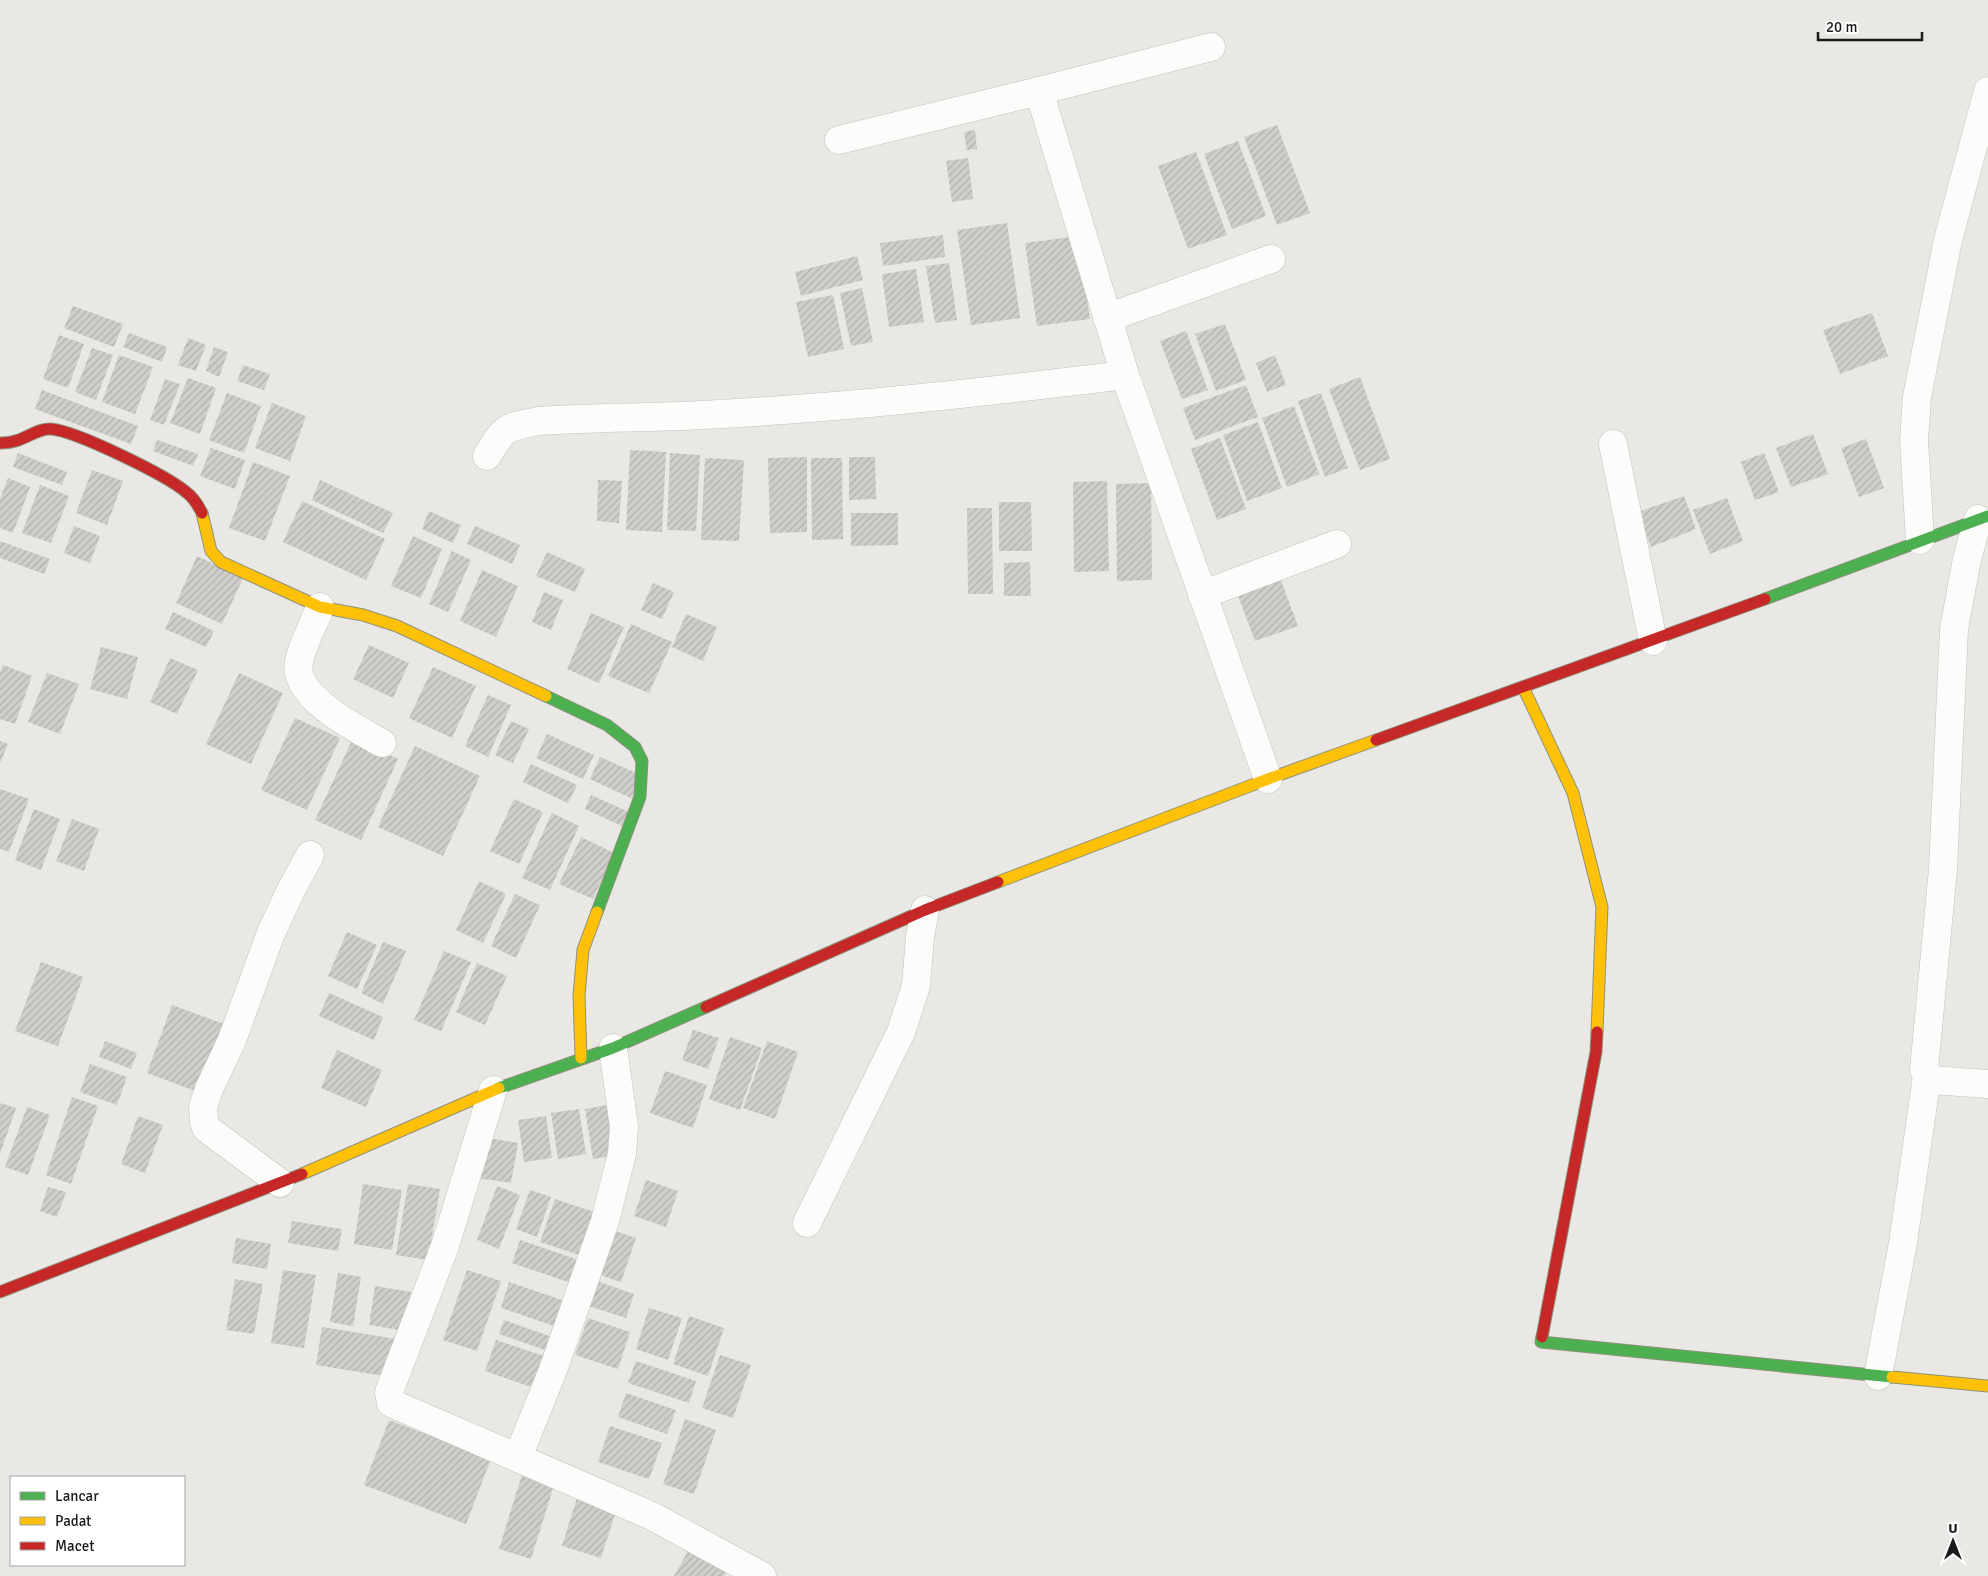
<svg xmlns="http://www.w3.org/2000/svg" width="1988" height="1576" font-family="Signika,sans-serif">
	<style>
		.building { fill: url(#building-hatch) }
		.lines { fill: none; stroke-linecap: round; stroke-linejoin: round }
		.street-casing { stroke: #c2c2c0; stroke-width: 29 }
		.fast-casing { stroke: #8f927d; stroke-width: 13 }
		.slow-casing { stroke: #8f927d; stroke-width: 13 }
		.jam-casing { stroke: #8f927d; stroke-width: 13 }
		.street { stroke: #fcfcfb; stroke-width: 28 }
		.fast { stroke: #4caf50; stroke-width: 11 }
		.slow { stroke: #ffc107; stroke-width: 11 }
		.jam { stroke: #c62828; stroke-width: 11 }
	</style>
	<defs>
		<pattern id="building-hatch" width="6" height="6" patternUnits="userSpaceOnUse" patternTransform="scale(1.25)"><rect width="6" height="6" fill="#d0cecb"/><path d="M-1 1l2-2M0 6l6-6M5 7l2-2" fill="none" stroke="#b2b0ae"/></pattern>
	</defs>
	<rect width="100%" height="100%" fill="#e9e8e4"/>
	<g class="building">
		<path d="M1277 125 1310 213 1277 225 1244 137Z"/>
		<path d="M975 130 977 149 967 150 964 132Z"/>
		<path d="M1238 141 1266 216 1232 229 1204 154Z"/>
		<path d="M1196 152 1227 235 1188 249 1158 166Z"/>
		<path d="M968 158 973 199 952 202 946 161Z"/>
		<path d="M1007 223 1020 318 971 325 957 230Z"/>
		<path d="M943 235 945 257 883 266 880 243Z"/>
		<path d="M1078 236 1090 319 1037 326 1025 243Z"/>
		<path d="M857 256 863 280 801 296 795 272Z"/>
		<path d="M949 263 957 320 935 323 926 266Z"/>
		<path d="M916 269 924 322 889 327 882 274Z"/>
		<path d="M862 288 873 342 851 346 840 293Z"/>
		<path d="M833 295 844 349 808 357 796 302Z"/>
		<path d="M73 306 123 324 114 347 64 328Z"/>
		<path d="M1872 313 1888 356 1840 374 1823 330Z"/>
		<path d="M1225 324 1246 380 1216 391 1195 334Z"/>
		<path d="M1186 331 1208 390 1182 399 1160 341Z"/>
		<path d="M129 333 167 347 162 362 123 347Z"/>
		<path d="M59 335 84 344 68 388 43 379Z"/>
		<path d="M188 338 206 345 196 371 178 365Z"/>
		<path d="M214 347 228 352 219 377 206 371Z"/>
		<path d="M92 348 113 355 96 400 75 392Z"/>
		<path d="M119 355 153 367 135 414 102 402Z"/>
		<path d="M1275 355 1286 385 1267 392 1256 363Z"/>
		<path d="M243 365 270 374 264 390 237 381Z"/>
		<path d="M1360 377 1390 459 1360 470 1329 389Z"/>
		<path d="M188 378 216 388 200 434 170 423Z"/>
		<path d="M165 379 180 384 164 425 150 420Z"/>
		<path d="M1246 385 1258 417 1195 440 1183 408Z"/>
		<path d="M42 390 138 426 131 444 35 409Z"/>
		<path d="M227 393 261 406 244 453 209 440Z"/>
		<path d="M1321 393 1348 468 1325 477 1298 401Z"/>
		<path d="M272 403 306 416 290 461 255 448Z"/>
		<path d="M1294 406 1319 474 1287 487 1262 418Z"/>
		<path d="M1258 422 1282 488 1247 501 1223 435Z"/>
		<path d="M1813 434 1828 474 1791 487 1776 448Z"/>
		<path d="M1220 438 1246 509 1217 520 1191 449Z"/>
		<path d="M1866 439 1884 488 1859 497 1841 448Z"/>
		<path d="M157 440 198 454 193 466 153 451Z"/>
		<path d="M211 448 245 460 235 489 200 476Z"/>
		<path d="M630 450 666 452 662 532 626 530Z"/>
		<path d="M18 453 67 472 62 485 13 467Z"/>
		<path d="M670 453 700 455 696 531 667 530Z"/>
		<path d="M1764 453 1779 492 1755 500 1741 462Z"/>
		<path d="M807 457V532L770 533 768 458Z"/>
		<path d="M849 457H875L876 499 849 500Z"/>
		<path d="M705 458 744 460 739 541 701 540Z"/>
		<path d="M811 458H842L843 539 812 540Z"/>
		<path d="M253 462 290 476 265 541 229 528Z"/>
		<path d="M92 470 123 481 107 525 76 513Z"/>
		<path d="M8 478 30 487 13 533 0 528V499Z"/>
		<path d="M320 480 393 513 383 533 312 500Z"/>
		<path d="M598 480 622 481 619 523 597 521Z"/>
		<path d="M1107 481 1109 571 1074 572 1073 482Z"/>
		<path d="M1151 483 1152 580 1117 581 1116 484Z"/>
		<path d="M40 485 69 496 51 543 22 533Z"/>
		<path d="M1684 496 1696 529 1651 547 1638 512Z"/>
		<path d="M1727 498 1743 541 1710 554 1693 510Z"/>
		<path d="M302 501 385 539 366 580 283 542Z"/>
		<path d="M999 502H1031L1032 551H999Z"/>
		<path d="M967 508H992L993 594H968Z"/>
		<path d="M429 511 461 525 453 543 422 529Z"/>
		<path d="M851 513H898V545L851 546Z"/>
		<path d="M74 526 100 536 90 563 64 553Z"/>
		<path d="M475 526 520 545 512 564 467 544Z"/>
		<path d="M413 536 442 549 421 598 391 586Z"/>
		<path d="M0 541 50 559 44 574 0 558Z"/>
		<path d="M452 551 471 560 448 612 429 604Z"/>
		<path d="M547 552 585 569 575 592 536 576Z"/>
		<path d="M197 556 243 578 222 624 176 603Z"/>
		<path d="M1030 562 1031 596H1004V563Z"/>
		<path d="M482 570 518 586 496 637 460 621Z"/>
		<path d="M1277 570 1298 626 1255 641 1234 585Z"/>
		<path d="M653 583 674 592 662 619 641 610Z"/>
		<path d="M544 592 563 600 551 630 532 622Z"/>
		<path d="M173 612 214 631 206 647 165 629Z"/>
		<path d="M591 613 624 627 599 683 567 669Z"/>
		<path d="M686 614 717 627 703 661 672 647Z"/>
		<path d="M631 624 672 642 649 693 608 676Z"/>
		<path d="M369 645 409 663 393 698 353 679Z"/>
		<path d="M101 647 138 657 127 699 90 689Z"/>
		<path d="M170 658 198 670 177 714 150 702Z"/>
		<path d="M3 665 32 676 15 724 0 719V672Z"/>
		<path d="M433 667 476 686 452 738 409 718Z"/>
		<path d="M47 673 79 684 60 734 28 722Z"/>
		<path d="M239 673 283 693 251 764 206 744Z"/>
		<path d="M488 695 511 705 488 757 465 746Z"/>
		<path d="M295 718 340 738 307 810 261 790Z"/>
		<path d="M511 721 529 729 513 763 495 755Z"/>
		<path d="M547 734 594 755 583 779 536 758Z"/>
		<path d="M353 738 398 759 361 840 315 820Z"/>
		<path d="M0 741 8 744 0 763Z"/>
		<path d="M415 746 480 776 443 856 378 827Z"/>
		<path d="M600 757 643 776 633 799 590 779Z"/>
		<path d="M531 764 577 785 568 803 523 782Z"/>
		<path d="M0 789 29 799 9 852 0 849Z"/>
		<path d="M591 795 629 812 622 826 585 809Z"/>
		<path d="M514 799 543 812 519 864 490 851Z"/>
		<path d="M34 809 60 819 41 870 15 860Z"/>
		<path d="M552 813 579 826 550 890 522 878Z"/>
		<path d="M72 819 99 829 84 871 56 861Z"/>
		<path d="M581 837 614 853 593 899 559 884Z"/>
		<path d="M479 881 506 894 483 943 456 930Z"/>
		<path d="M515 894 540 905 516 958 491 946Z"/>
		<path d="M347 932 377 945 357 989 328 976Z"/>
		<path d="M383 942 406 951 383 1004 361 993Z"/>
		<path d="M444 951 471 962 441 1031 414 1020Z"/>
		<path d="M41 962 83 977 58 1046 15 1031Z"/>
		<path d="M477 963 507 976 485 1025 456 1012Z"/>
		<path d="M329 993 383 1017 374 1040 319 1016Z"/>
		<path d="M172 1005 224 1024 198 1092 147 1073Z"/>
		<path d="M693 1030 719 1038 708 1069 682 1060Z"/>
		<path d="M730 1037 762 1048 740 1110 709 1099Z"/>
		<path d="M105 1041 137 1053 131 1069 99 1057Z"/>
		<path d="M767 1041 798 1052 775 1119 743 1108Z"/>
		<path d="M337 1050 382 1070 366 1107 321 1088Z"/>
		<path d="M90 1064 127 1077 117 1105 80 1092Z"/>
		<path d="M665 1071 707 1085 693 1128 650 1113Z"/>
		<path d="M72 1097 98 1106 71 1184 46 1175Z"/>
		<path d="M0 1103 16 1108 0 1154Z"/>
		<path d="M612 1104 621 1154 593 1159 585 1109Z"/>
		<path d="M27 1107 50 1115 28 1175 5 1167Z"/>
		<path d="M579 1109 586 1154 558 1159 551 1113Z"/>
		<path d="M138 1116 163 1125 145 1173 121 1164Z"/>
		<path d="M546 1116 552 1158 524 1162 518 1120Z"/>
		<path d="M483 1137 518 1143 511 1183 476 1178Z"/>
		<path d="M646 1180 678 1191 666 1227 634 1216Z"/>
		<path d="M363 1184 402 1190 392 1250 354 1244Z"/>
		<path d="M408 1184 440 1189 428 1260 396 1255Z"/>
		<path d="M497 1186 520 1195 499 1249 477 1240Z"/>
		<path d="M48 1187 66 1192 57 1217 40 1211Z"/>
		<path d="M530 1190 551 1197 537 1237 516 1229Z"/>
		<path d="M555 1199 597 1213 582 1256 540 1242Z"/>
		<path d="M292 1221 342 1229 338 1251 288 1243Z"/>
		<path d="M609 1229 636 1238 621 1282 594 1273Z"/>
		<path d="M236 1238 271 1244 267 1269 232 1263Z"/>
		<path d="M520 1240 585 1262 577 1285 512 1263Z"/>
		<path d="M283 1270 316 1275 304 1348 271 1343Z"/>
		<path d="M467 1270 501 1281 477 1351 443 1340Z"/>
		<path d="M338 1273 361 1277 353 1326 330 1322Z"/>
		<path d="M235 1279 263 1284 254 1334 226 1330Z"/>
		<path d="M591 1279 634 1294 626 1318 582 1304Z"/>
		<path d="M509 1282 568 1302 560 1328 501 1308Z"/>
		<path d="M375 1286 411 1292 405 1331 369 1325Z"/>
		<path d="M649 1308 682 1318 668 1360 636 1349Z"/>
		<path d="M689 1316 724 1328 708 1376 673 1364Z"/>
		<path d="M588 1318 630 1332 618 1369 575 1355Z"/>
		<path d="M504 1320 555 1338 551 1352 499 1334Z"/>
		<path d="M322 1327 396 1339 390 1377 316 1365Z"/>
		<path d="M496 1340 544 1356 534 1388 485 1371Z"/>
		<path d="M720 1355 751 1365 733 1418 702 1408Z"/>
		<path d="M636 1361 696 1381 689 1403 628 1383Z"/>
		<path d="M626 1393 676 1410 667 1434 618 1417Z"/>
		<path d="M685 1419 716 1430 694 1494 663 1484Z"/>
		<path d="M389 1420 491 1459 466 1524 364 1485Z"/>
		<path d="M610 1426 662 1443 649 1479 598 1462Z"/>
		<path d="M524 1468 556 1479 531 1559 499 1549Z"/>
		<path d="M578 1495 617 1508 601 1558 562 1546Z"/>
		<path d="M688 1551 727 1572 724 1576H674Z"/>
	</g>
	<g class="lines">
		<g class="street-casing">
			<g id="street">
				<path d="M1039 91 1211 47"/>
				<path d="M839 140 1039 91 1125 375 1268 779"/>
				<path d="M1107 318 1271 259"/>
				<path d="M1613 444 1653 641"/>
				<path d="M487 456C506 425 504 428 539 421 593 417 648 418 702 415 843 408 985 392 1125 375"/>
				<path d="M1978 519 1967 559 1954 629 1943 869 1924 1070 1927 1076 1932 1080 1988 1084"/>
				<path d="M1920 540 1914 440 1917 397 1948 240 1988 91"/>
				<path d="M1202 595 1337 544"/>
				<path d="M320 607C314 624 303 643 299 661 291 696 356 729 382 743"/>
				<path d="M493 1090 445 1246 389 1392 391 1403 652 1516 762 1576"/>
				<path d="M280 1183 206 1128 204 1121 203 1107 209 1089 232 1040 271 933 291 890 310 855"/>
				<path d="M807 1223 901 1032 916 986 920 937 925 910"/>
				<path d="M1878 1376 1903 1243 1927 1076"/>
				<path d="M518 1457 553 1370 605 1221 622 1154 624 1127 613 1048"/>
			</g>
		</g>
		<g class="fast-casing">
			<g id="fast">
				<path d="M1765 599 1988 516"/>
				<path d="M546 696 607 725 635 747 642 761 640 797 597 912"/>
				<path d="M499 1088 613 1048 706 1007"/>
				<path d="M1542 1337 1541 1342 1892 1377"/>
			</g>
		</g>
		<g class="slow-casing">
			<g id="slow">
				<path d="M202 513 211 551 221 562 320 607 363 615 397 626 546 696"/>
				<path d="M1523 687 1573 793 1602 907 1597 1032"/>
				<path d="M998 882 1268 779 1376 740"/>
				<path d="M581 1058 579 996 583 950 597 912"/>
				<path d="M302 1174 499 1088"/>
				<path d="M1892 1377 1988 1386"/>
			</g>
		</g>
		<g class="jam-casing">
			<g id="jam">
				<path d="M0 443C23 444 34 428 51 429 76 431 166 475 186 492 193 497 198 505 202 513"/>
				<path d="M1376 740 1765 599"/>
				<path d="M706 1007 925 910 998 882"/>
				<path d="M0 1292 302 1174"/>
				<path d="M1542 1337 1596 1052 1597 1032"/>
			</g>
		</g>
		<use href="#street" class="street"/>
		<use href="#fast" class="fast"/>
		<use href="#slow" class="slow"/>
		<use href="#jam" class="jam"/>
	</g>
	<rect x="10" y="1476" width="175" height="90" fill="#ffffff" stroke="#a4a4a4"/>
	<rect x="20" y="1492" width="25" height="8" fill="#4caf50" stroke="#a4a4a4"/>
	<text x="55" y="1501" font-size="15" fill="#1b1b1b">Lancar</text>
	<rect x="20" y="1517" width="25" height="8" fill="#ffc107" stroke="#a4a4a4"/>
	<text x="55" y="1526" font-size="15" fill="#1b1b1b">Padat</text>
	<rect x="20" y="1542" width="25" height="8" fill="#c62828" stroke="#a4a4a4"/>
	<text x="55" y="1551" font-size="15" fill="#1b1b1b">Macet</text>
	<g transform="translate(1953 1541)" stroke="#ffffff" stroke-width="4" paint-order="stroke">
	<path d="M0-4L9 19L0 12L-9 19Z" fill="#1b1b1b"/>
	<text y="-8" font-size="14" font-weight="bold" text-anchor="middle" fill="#1b1b1b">U</text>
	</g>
	<path d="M1818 32v8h104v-8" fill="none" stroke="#1b1b1b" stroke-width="2.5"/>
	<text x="1826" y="32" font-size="15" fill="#1b1b1b" stroke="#ffffff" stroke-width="4" paint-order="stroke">20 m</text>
</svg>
